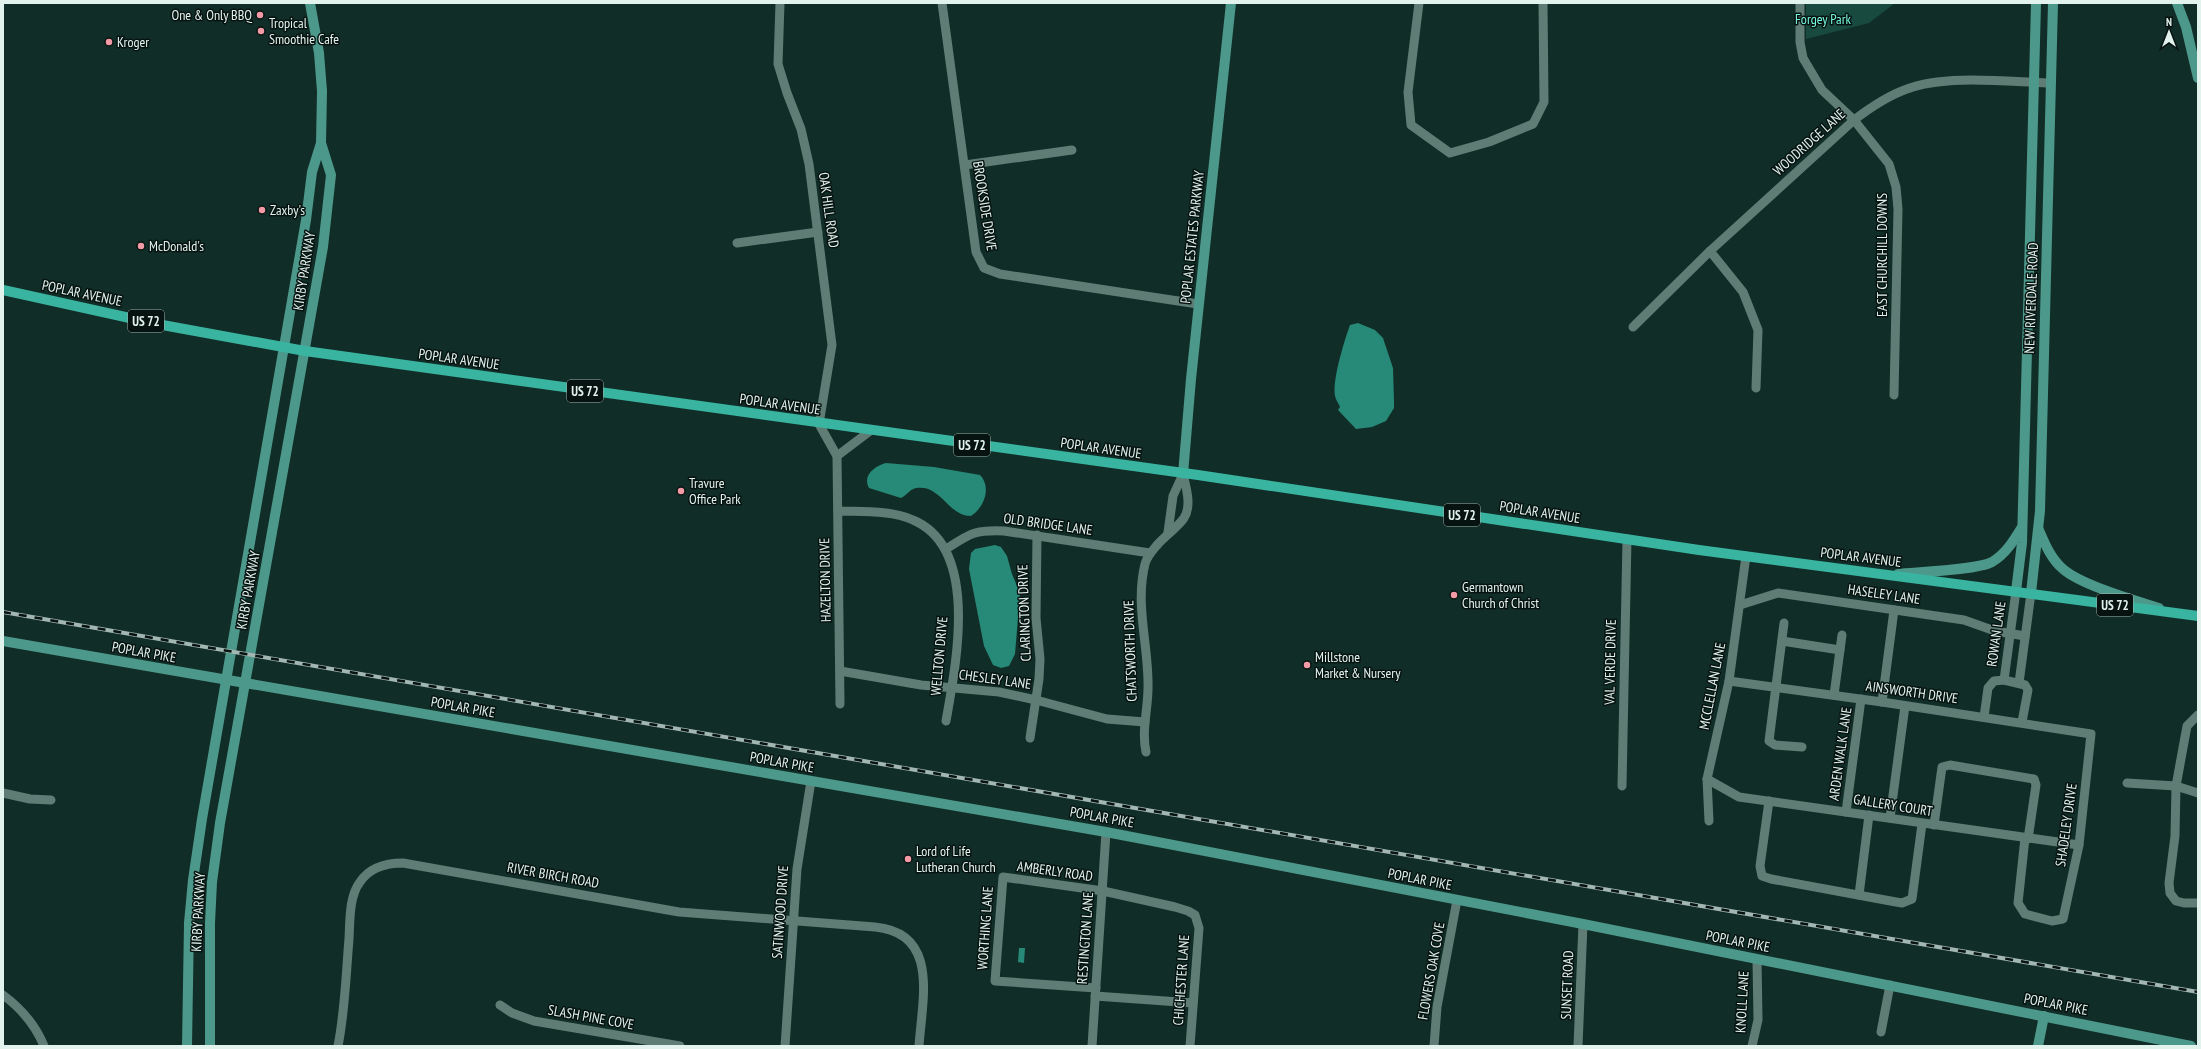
<svg xmlns="http://www.w3.org/2000/svg" width="2201" height="1049" font-family="'PT Sans Narrow',sans-serif">
	<style>
		.green { fill: #194a40 }
		.water { fill: #278978 }
		.lines { fill: none; stroke-linecap: round; stroke-linejoin: round }
		.street { stroke: #5f7d75; stroke-width: 9 }
		.secondary { stroke: #4c988a; stroke-width: 10 }
		.primary { stroke: #39b4a0; stroke-width: 10 }
		.rail-casing { stroke: #a3b7b2; stroke-width: 4 }
		.rail { stroke: #071310; stroke-width: 2.5; stroke-dasharray: 8; stroke-linecap: butt }
		.poi-dot { fill: #f39aa7; stroke: #071310; stroke-width: 1.5 }
		.labels { text-anchor: middle; stroke-width: 3; stroke-linejoin: round; paint-order: stroke }
		.shield { fill: #071310; stroke: #a0afab; stroke-width: 1 }
		.shield-label { font-size: 13px; font-weight: bold; fill: #e2f2ed }
		.poi-label { font-size: 14px; fill: #e2f2ed; stroke: #071310; text-anchor: start }
		.park-label { font-size: 14px; fill: #76f9df; stroke: #071310 }
		.street-label { font-size: 14px; fill: #e2f2ed; stroke: #071310 }
	</style>
	<rect width="100%" height="100%" fill="#112d27"/>
	<path class="green" d="M1806 3H1895L1869 23 1806 39Z"/>
	<g class="water">
		<path d="M1358 323 1375 330 1383 338 1393 368 1394 401V408L1386 421 1372 427 1356 429 1338 410 1340 407C1339 404 1337 402 1336 399 1330 385 1345 339 1350 325Z"/>
		<path d="M886 463 934 467 980 475C992 487 984 508 971 516 948 516 941 484 916 488 910 489 906 496 901 498L869 488C862 475 875 466 886 463Z"/>
		<path d="M995 545 1001 547 1007 556 1012 574 1020 593 1015 654 1009 666 1001 668 993 665 984 646 969 569 971 553 975 549Z"/>
		<path d="M1019 948H1025L1024 963 1018 962Z"/>
	</g>
	<g class="lines">
		<g class="street">
			<path d="M780 3 778 64 787 93 801 129 809 164 832 345 819 424 837 456 840 704"/>
			<path d="M942 3 976 252 984 268 1000 274 1198 304"/>
			<path d="M1419 3 1408 92 1411 125 1450 153 1489 142 1533 124 1544 102 1543 3"/>
			<path d="M1800 3V42L1803 58 1822 90 1854 120 1889 164 1896 187 1898 209 1894 395"/>
			<path d="M965 165 1072 150"/>
			<path d="M737 243 818 232"/>
			<path d="M1710 251 1743 292 1758 330 1756 388"/>
			<path d="M1633 327 1710 251 1854 120C1871 107 1887 96 1907 89 1945 74 2010 82 2051 83"/>
			<path d="M837 456 870 431"/>
			<path d="M838 511C861 512 891 510 913 520 980 548 956 664 946 721"/>
			<path d="M1168 532 1173 496 1183 474"/>
			<path d="M946 549C971 533 974 530 1004 531L1150 553"/>
			<path d="M1740 605 1778 593 1964 620 1995 631 2025 636"/>
			<path d="M1784 623 1769 741 1775 745 1802 747"/>
			<path d="M1782 641 1840 650"/>
			<path d="M840 671 921 685 999 692 1036 700 1107 719 1145 722"/>
			<path d="M2004 680 2016 591"/>
			<path d="M1729 681 1882 702 2091 734 2079 845 2063 919 2052 921 2025 914 2018 903 2025 838"/>
			<path d="M2019 683 2031 593"/>
			<path d="M1834 695 1842 635"/>
			<path d="M1882 702 1894 610"/>
			<path d="M2198 715 2187 726 2176 786 2175 836 2169 883 2170 893 2176 901 2184 903H2198"/>
			<path d="M1984 717 1988 688 1994 681 2004 680 2025 685 2028 690 2022 722"/>
			<path d="M1030 738 1039 679 1040 659 1036 618 1037 535"/>
			<path d="M1146 752C1141 729 1149 706 1148 683 1148 643 1135 604 1145 564 1147 556 1153 550 1158 544 1165 536 1179 526 1184 518 1192 506 1186 487 1183 474"/>
			<path d="M1707 779 1739 797 2079 845"/>
			<path d="M2127 783 2176 786 2198 793"/>
			<path d="M1622 786 1627 539"/>
			<path d="M3 793 30 799 51 800"/>
			<path d="M1769 801 1760 866 1762 876 1771 879 1896 902 1902 903 1912 899 1922 824"/>
			<path d="M1846 812 1861 699"/>
			<path d="M1890 818 1905 706"/>
			<path d="M1709 821 1707 779 1729 681 1746 556"/>
			<path d="M1934 825 1942 767 1950 765 2034 779 2036 785 2028 839"/>
			<path d="M1859 895 1869 815"/>
			<path d="M1096 988 995 981 1003 877 1103 891 1175 907 1188 911 1195 915 1199 928 1190 1046"/>
			<path d="M3 995C22 1009 35 1024 44 1046"/>
			<path d="M1095 996 1193 1003"/>
			<path d="M500 1005 512 1013 534 1021 680 1046"/>
			<path d="M1881 1032 1890 985"/>
			<path d="M338 1046C345 1011 346 974 349 939 350 921 349 896 360 882 370 867 387 863 403 863L679 912 875 927C940 933 922 1000 919 1046"/>
			<path d="M785 1046 797 869 811 781"/>
			<path d="M1092 1046 1106 832"/>
			<path d="M1434 1046 1437 1007 1457 900"/>
			<path d="M1578 1046 1583 924"/>
			<path d="M1752 1046 1758 1020 1757 960"/>
		</g>
		<g class="secondary">
			<path d="M2177 3 2186 27 2198 78"/>
			<path d="M1183 474 1191 379 1231 3"/>
			<path d="M2039 530C2045 544 2051 559 2063 569 2081 585 2134 600 2159 608"/>
			<path d="M1898 574C1918 572 1977 570 1992 562 2006 554 2014 540 2022 527"/>
			<path d="M2016 591 2022 543 2036 3"/>
			<path d="M2031 593 2040 511 2053 3"/>
			<path d="M3 641 1106 832 1583 924 2191 1046"/>
			<path d="M187 1046 189 923 193 880 202 819 306 220 312 172 321 143 322 91 319 53 310 3"/>
			<path d="M210 1046V923L212 882 220 823 323 247 331 175 321 143"/>
			<path d="M2038 1046 2044 1016"/>
		</g>
		<path class="primary" d="M3 290 157 324 305 351 1198 475 1699 550 2198 616"/>
		<g class="rail-casing">
			<path id="rail" d="M3 612 2198 992"/>
		</g>
		<use href="#rail" class="rail"/>
	</g>
	<g class="poi-dot">
		<circle cx="260" cy="15" r="4"/>
		<circle cx="261" cy="31" r="4"/>
		<circle cx="109" cy="42" r="4"/>
		<circle cx="262" cy="210" r="4"/>
		<circle cx="141" cy="246" r="4"/>
		<circle cx="681" cy="491" r="4"/>
		<circle cx="1454" cy="595" r="4"/>
		<circle cx="1307" cy="665" r="4"/>
		<circle cx="908" cy="859" r="4"/>
	</g>
	<g class="labels">
		<g class="shield">
			<rect x="128" y="310" width="36" height="22" rx="3"/>
			<rect x="567" y="380" width="36" height="22" rx="3"/>
			<rect x="954" y="434" width="36" height="22" rx="3"/>
			<rect x="1444" y="504" width="36" height="22" rx="3"/>
			<rect x="2097" y="594" width="36" height="22" rx="3"/>
		</g>
		<g class="shield-label">
			<text x="146" y="326">US 72</text>
			<text x="585" y="396">US 72</text>
			<text x="972" y="450">US 72</text>
			<text x="1462" y="520">US 72</text>
			<text x="2115" y="610">US 72</text>
		</g>
		<g class="poi-label">
			<text x="252" y="20" text-anchor="end">One &amp; Only BBQ</text>
			<text x="269" y="28">Tropical<tspan x="269" dy="16">Smoothie Cafe</tspan></text>
			<text x="117" y="47">Kroger</text>
			<text x="270" y="215">Zaxby's</text>
			<text x="149" y="251">McDonald's</text>
			<text x="689" y="488">Travure<tspan x="689" dy="16">Office Park</tspan></text>
			<text x="1462" y="592">Germantown<tspan x="1462" dy="16">Church of Christ</tspan></text>
			<text x="1315" y="662">Millstone<tspan x="1315" dy="16">Market &amp; Nursery</tspan></text>
			<text x="916" y="856">Lord of Life<tspan x="916" dy="16">Lutheran Church</tspan></text>
		</g>
		<g class="park-label">
			<text x="1823" y="24">Forgey Park</text>
		</g>
		<g class="street-label">
			<text transform="translate(1809 142) rotate(-42)" y="5">WOODRIDGE LANE</text>
			<text transform="translate(985 206) rotate(81)" y="5">BROOKSIDE DRIVE</text>
			<text transform="translate(829 210) rotate(82)" y="5">OAK HILL ROAD</text>
			<text transform="translate(1192 237) rotate(-84)" y="5">POPLAR ESTATES PARKWAY</text>
			<text transform="translate(1882 255) rotate(-90)" y="5">EAST CHURCHILL DOWNS</text>
			<text transform="translate(304 271) rotate(-81)" y="5">KIRBY PARKWAY</text>
			<text transform="translate(82 293) rotate(12)" y="5">POPLAR AVENUE</text>
			<text transform="translate(2031 298) rotate(-88)" y="5">NEW RIVERDALE ROAD</text>
			<text transform="translate(459 359) rotate(8)" y="5">POPLAR AVENUE</text>
			<text transform="translate(780 404) rotate(8)" y="5">POPLAR AVENUE</text>
			<text transform="translate(1101 448) rotate(8)" y="5">POPLAR AVENUE</text>
			<text transform="translate(1540 512) rotate(9)" y="5">POPLAR AVENUE</text>
			<text transform="translate(1048 524) rotate(8)" y="5">OLD BRIDGE LANE</text>
			<text transform="translate(1861 557) rotate(7)" y="5">POPLAR AVENUE</text>
			<text transform="translate(825 580) rotate(-91)" y="5">HAZELTON DRIVE</text>
			<text transform="translate(248 590) rotate(-80)" y="5">KIRBY PARKWAY</text>
			<text transform="translate(1884 594) rotate(8)" y="5">HASELEY LANE</text>
			<text transform="translate(1024 613) rotate(-92)" y="5">CLARINGTON DRIVE</text>
			<text transform="translate(1996 634) rotate(-82)" y="5">ROWAN LANE</text>
			<text transform="translate(1130 651) rotate(-92)" y="5">CHATSWORTH DRIVE</text>
			<text transform="translate(144 652) rotate(10)" y="5">POPLAR PIKE</text>
			<text transform="translate(939 656) rotate(-85)" y="5">WELLTON DRIVE</text>
			<text transform="translate(1610 662) rotate(-89)" y="5">VAL VERDE DRIVE</text>
			<text transform="translate(995 679) rotate(8)" y="5">CHESLEY LANE</text>
			<text transform="translate(1712 686) rotate(-79)" y="5">MCCLELLAN LANE</text>
			<text transform="translate(1912 692) rotate(8)" y="5">AINSWORTH DRIVE</text>
			<text transform="translate(463 707) rotate(10)" y="5">POPLAR PIKE</text>
			<text transform="translate(1840 754) rotate(-82)" y="5">ARDEN WALK LANE</text>
			<text transform="translate(782 762) rotate(10)" y="5">POPLAR PIKE</text>
			<text transform="translate(1893 805) rotate(9)" y="5">GALLERY COURT</text>
			<text transform="translate(1102 817) rotate(10)" y="5">POPLAR PIKE</text>
			<text transform="translate(2066 825) rotate(-82)" y="5">SHADELEY DRIVE</text>
			<text transform="translate(1055 871) rotate(8)" y="5">AMBERLY ROAD</text>
			<text transform="translate(553 875) rotate(10)" y="5">RIVER BIRCH ROAD</text>
			<text transform="translate(1420 879) rotate(11)" y="5">POPLAR PIKE</text>
			<text transform="translate(198 912) rotate(-87)" y="5">KIRBY PARKWAY</text>
			<text transform="translate(780 912) rotate(-86)" y="5">SATINWOOD DRIVE</text>
			<text transform="translate(985 928) rotate(-86)" y="5">WORTHING LANE</text>
			<text transform="translate(1085 938) rotate(-86)" y="5">RESTINGTON LANE</text>
			<text transform="translate(1738 941) rotate(11)" y="5">POPLAR PIKE</text>
			<text transform="translate(1431 971) rotate(-80)" y="5">FLOWERS OAK COVE</text>
			<text transform="translate(1181 980) rotate(-86)" y="5">CHICHESTER LANE</text>
			<text transform="translate(1567 985) rotate(-88)" y="5">SUNSET ROAD</text>
			<text transform="translate(1742 1002) rotate(-87)" y="5">KNOLL LANE</text>
			<text transform="translate(2056 1004) rotate(11)" y="5">POPLAR PIKE</text>
			<text transform="translate(591 1017) rotate(10)" y="5">SLASH PINE COVE</text>
		</g>
	</g>
	<rect width="2201" height="1049" fill="none" stroke="#e2f2ed" stroke-width="8"/>
	<g transform="translate(2169 32)" stroke="#071310" stroke-width="3" paint-order="stroke">
	<path d="M0-3L7 15L0 10L-7 15Z" fill="#e2f2ed"/>
	<text y="-6" font-size="11" font-weight="bold" text-anchor="middle" fill="#e2f2ed">N</text>
	</g>
</svg>
